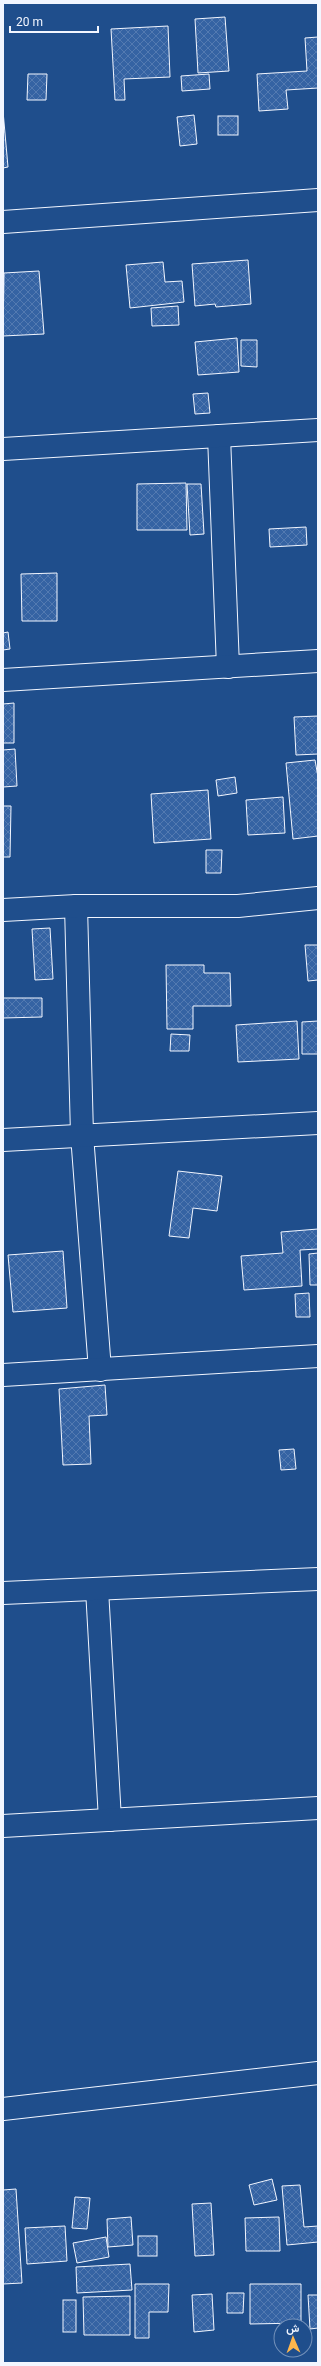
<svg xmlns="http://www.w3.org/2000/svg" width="321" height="2366" font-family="Roboto,Vazirmatn,sans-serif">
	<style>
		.building { fill: url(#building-cross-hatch); stroke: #f2f6ff }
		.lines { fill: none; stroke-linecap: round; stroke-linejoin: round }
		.minor-casing { stroke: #f2f6ff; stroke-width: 24 }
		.minor { stroke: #1f4e8c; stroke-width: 22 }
	</style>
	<defs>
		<pattern id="building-cross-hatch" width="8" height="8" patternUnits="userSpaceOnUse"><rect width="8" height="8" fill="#3563a3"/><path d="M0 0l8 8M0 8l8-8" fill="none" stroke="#537ab1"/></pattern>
	</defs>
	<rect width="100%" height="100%" fill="#1f4e8c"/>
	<g class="building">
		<path d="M225 17 229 71 198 73 195 19Z"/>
		<path d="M168 26 170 77 124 79 125 100H115L111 29Z"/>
		<path d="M318 37V88L286 90 288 109 259 111 257 74 307 71 305 38Z"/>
		<path d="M28 74H47L46 100H27Z"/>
		<path d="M209 74 210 89 182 91 181 76Z"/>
		<path d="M3 111 8 167 3 168Z"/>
		<path d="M194 115 197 144 180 146 177 117Z"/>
		<rect x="218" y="116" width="20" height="19"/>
		<path d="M248 260 251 304 216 307 215 304 195 306 192 264Z"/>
		<path d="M163 262 165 282 182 281 184 302 130 308 126 265Z"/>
		<path d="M39 271 44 334 3 336 4 273Z"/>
		<path d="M178 306 179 325 152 326 151 308Z"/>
		<path d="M237 338 239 372 198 375 195 342Z"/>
		<path d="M241 340H257V367L241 366Z"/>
		<path d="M208 393 210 413 195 414 193 394Z"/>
		<path d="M186 483 187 530H137V484Z"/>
		<path d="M187 484H201L204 534 190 535Z"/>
		<path d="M306 527 307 545 270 547 269 529Z"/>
		<path d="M57 573V621H22L21 574Z"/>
		<path d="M8 632 10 649 3 650V633Z"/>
		<path d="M14 703V743H3V704Z"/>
		<path d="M318 716V754L296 755 294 717Z"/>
		<path d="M15 749 17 786 3 787V750Z"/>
		<path d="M315 760 318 777V836L293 839 286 763Z"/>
		<path d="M235 777 237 793 218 796 216 780Z"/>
		<path d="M208 790 211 839 154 843 151 794Z"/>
		<path d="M283 797 285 833 248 835 246 800Z"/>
		<path d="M3 806H11L10 857H3Z"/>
		<path d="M206 850H222L221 873H206Z"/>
		<path d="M50 928 53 979 35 980 32 929Z"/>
		<path d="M305 945H318V980L308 981Z"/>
		<path d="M166 965H204V973H230L231 1006H193V1029H167Z"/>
		<path d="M3 998H42V1017L3 1018Z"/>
		<path d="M297 1021 299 1059 238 1062 236 1025Z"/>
		<path d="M318 1021V1054H302V1022Z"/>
		<path d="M171 1034 190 1035 189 1051H170Z"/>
		<path d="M178 1171 222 1176 217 1211 193 1208 189 1238 169 1236Z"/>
		<path d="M318 1229V1249L300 1250 302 1286 244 1290 241 1256 283 1253 281 1232Z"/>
		<path d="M63 1251 67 1308 13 1312 8 1255Z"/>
		<path d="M318 1253V1285H310L309 1254Z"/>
		<path d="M309 1293 310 1317H296L295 1294Z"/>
		<path d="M105 1385 107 1415 89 1416 91 1464 63 1465 59 1389Z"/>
		<path d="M294 1449 296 1469 281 1470 279 1450Z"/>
		<path d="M272 2179 277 2200 254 2205 249 2185Z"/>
		<path d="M300 2185 304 2227 318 2226V2242L287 2245 282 2186Z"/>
		<path d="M16 2189 22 2283 3 2284V2190Z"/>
		<path d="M75 2197 90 2198 87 2229 72 2228Z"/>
		<path d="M211 2203 214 2255 195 2256 192 2204Z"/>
		<path d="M131 2217 133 2245 108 2247 107 2219Z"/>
		<path d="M279 2217 280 2251H246L245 2218Z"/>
		<path d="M65 2226 67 2261 27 2264 25 2228Z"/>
		<rect x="138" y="2236" width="19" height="20"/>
		<path d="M106 2237 109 2257 77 2263 73 2243Z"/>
		<path d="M130 2264 132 2290 77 2293 76 2267Z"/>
		<path d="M135 2284H169L168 2312H149V2338H135Z"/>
		<path d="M250 2284H301V2323L250 2324Z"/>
		<path d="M227 2293H244L243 2313H227Z"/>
		<path d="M212 2294 214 2330 194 2332 192 2295Z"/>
		<path d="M308 2295H318V2328L310 2329Z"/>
		<path d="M130 2296V2335H84L83 2297Z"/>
		<rect x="63" y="2300" width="13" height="32"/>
	</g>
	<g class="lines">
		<g class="minor-casing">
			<g id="minor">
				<path d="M3 222 318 200"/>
				<path d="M219 436 228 667"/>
				<path d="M3 449 318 430"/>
				<path d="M3 680 318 661"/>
				<path d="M76 906 82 1135 100 1370"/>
				<path d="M3 910 76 906H238L318 898"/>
				<path d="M3 1140 318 1123"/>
				<path d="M3 1375 318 1356"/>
				<path d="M97 1589 110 1820"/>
				<path d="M3 1593 318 1579"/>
				<path d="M3 1826 318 1808"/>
				<path d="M3 2109 318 2073"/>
			</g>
		</g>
		<use href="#minor" class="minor"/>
	</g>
	<rect width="321" height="2366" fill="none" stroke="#f2f6ff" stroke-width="8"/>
	<g transform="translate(293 2338) rotate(358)"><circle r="19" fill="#1f4e8c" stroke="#7391ba"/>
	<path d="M0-3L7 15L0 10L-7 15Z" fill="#ffb74d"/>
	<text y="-6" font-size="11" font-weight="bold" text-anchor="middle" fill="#f2f6ff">ش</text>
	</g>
	<path d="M10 26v6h88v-6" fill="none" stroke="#f2f6ff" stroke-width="2"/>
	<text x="16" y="26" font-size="12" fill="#f2f6ff" stroke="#1f4e8c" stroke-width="3" paint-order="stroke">20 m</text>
</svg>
